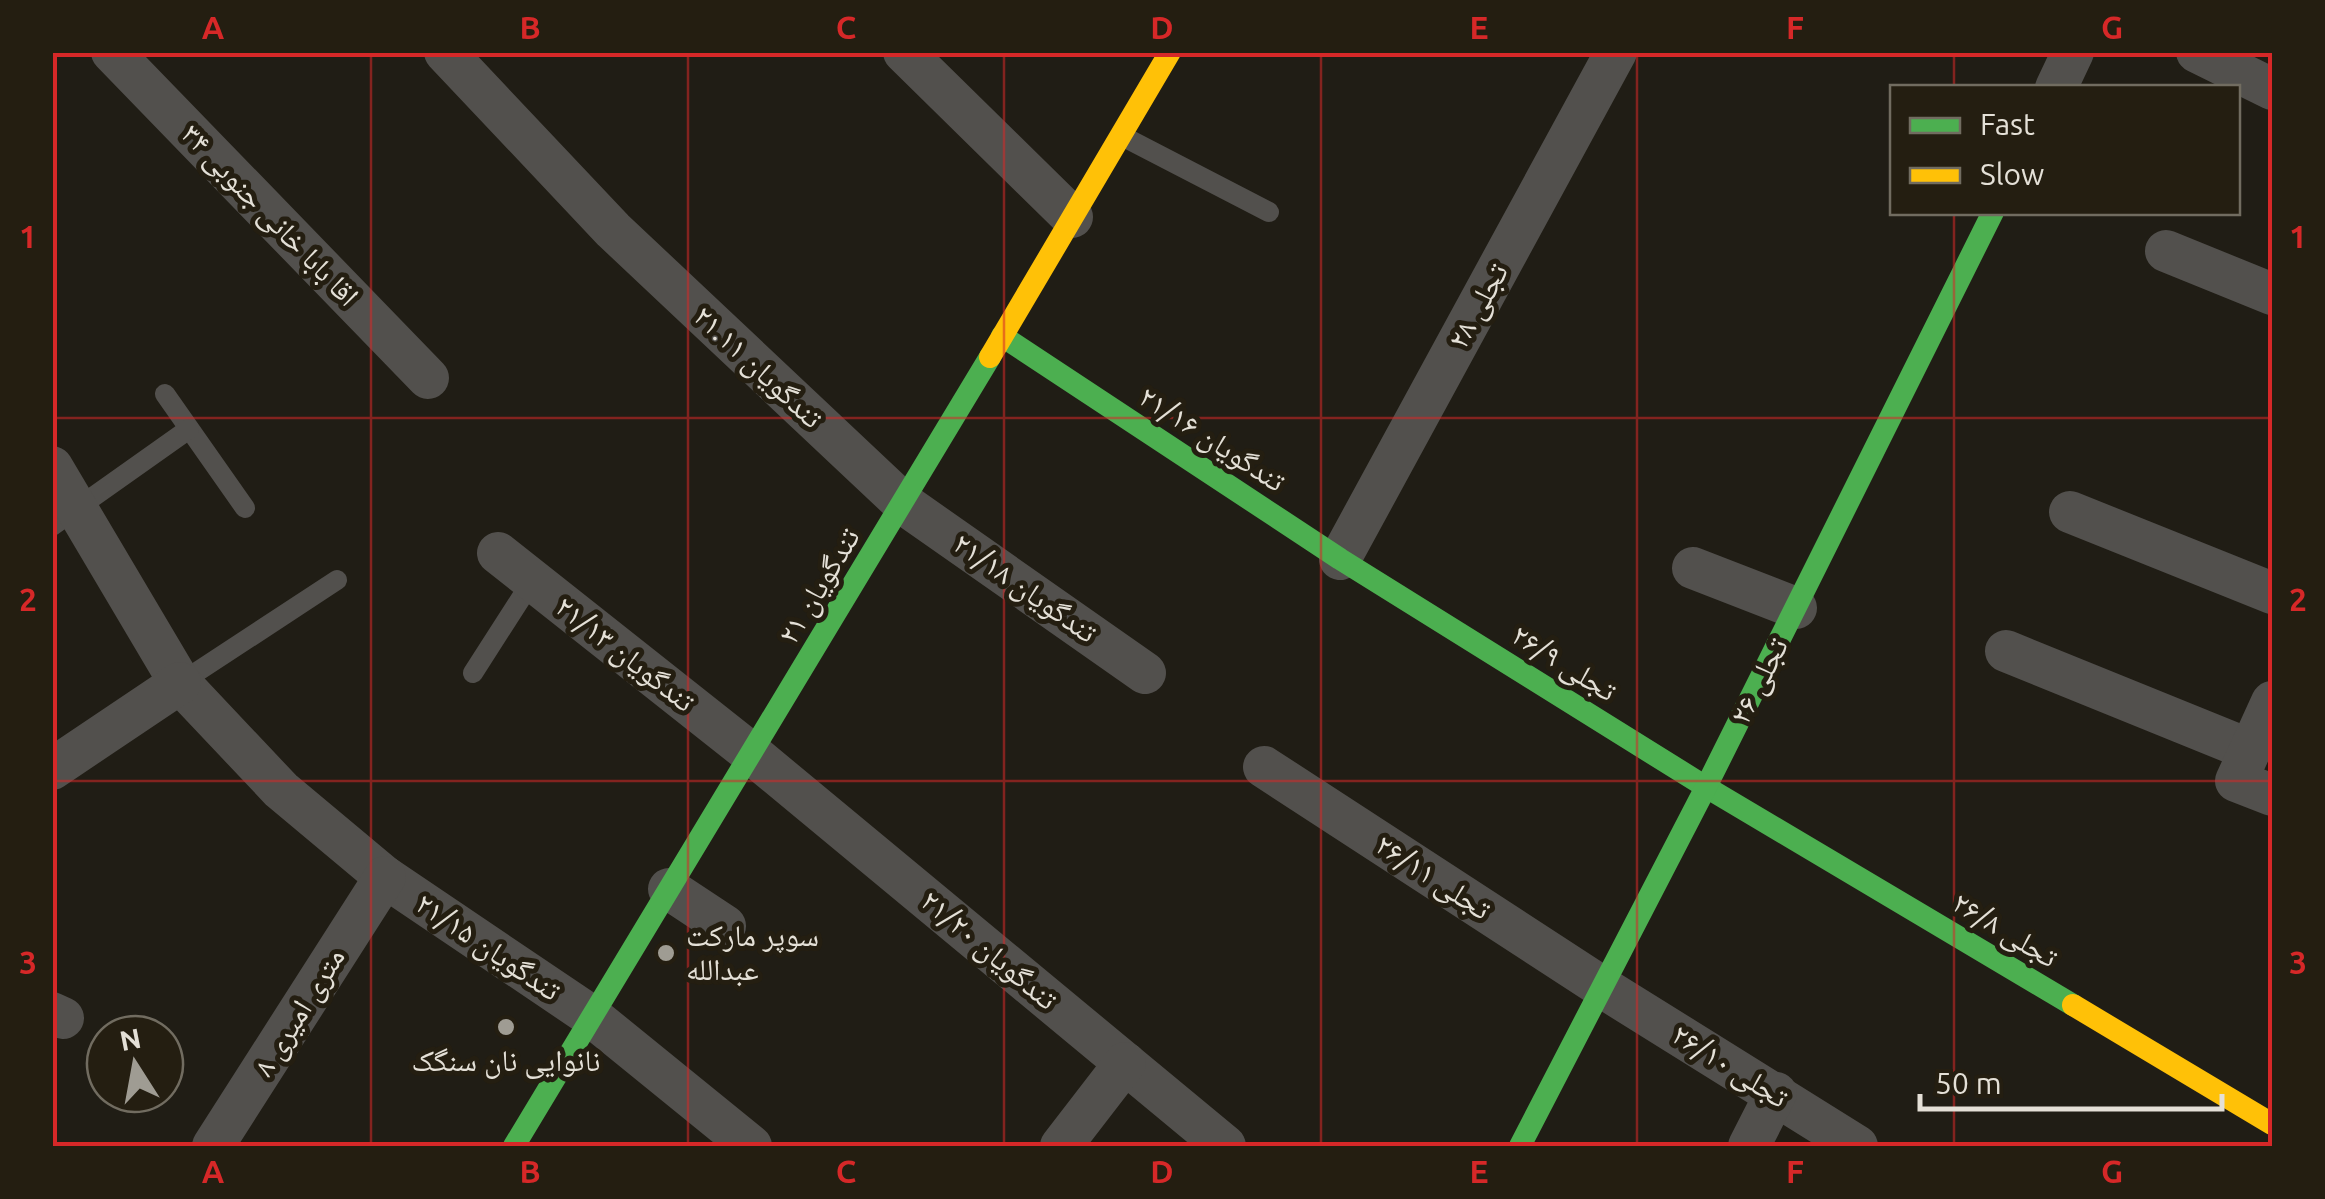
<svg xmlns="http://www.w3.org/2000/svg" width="2325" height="1199" font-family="Ubuntu,'Noto Naskh Arabic',sans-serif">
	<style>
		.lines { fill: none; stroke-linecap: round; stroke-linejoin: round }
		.lane { stroke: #52504d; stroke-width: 20 }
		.street { stroke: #52504d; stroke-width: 42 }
		.fast { stroke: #4caf50; stroke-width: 22 }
		.slow { stroke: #ffc107; stroke-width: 22 }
		.grid { fill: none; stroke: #d62828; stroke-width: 2.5; stroke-opacity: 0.55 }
		.poi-dot { fill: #9f9c93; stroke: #241e11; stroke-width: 4 }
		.labels { text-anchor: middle; stroke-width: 10; stroke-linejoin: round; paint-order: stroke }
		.street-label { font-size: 30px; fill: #e4e0d7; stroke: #241e11 }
		.poi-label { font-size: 30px; fill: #e4e0d7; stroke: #241e11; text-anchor: start }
		.neatline { fill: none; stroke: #d62828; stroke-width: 4 }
		.grid-label { font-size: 32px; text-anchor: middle; font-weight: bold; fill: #d62828 }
	</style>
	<rect width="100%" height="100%" fill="#201d15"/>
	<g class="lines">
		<g class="lane">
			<path d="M1124 137 1269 212"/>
			<path d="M165 394 245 508"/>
			<path d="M52 526 189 429"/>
			<path d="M473 673 532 581"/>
			<path d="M180 683 337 580"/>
		</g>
		<g class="street">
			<path d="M112 52 428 378"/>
			<path d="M445 52 613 230 904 504 1145 673"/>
			<path d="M904 52 1072 217"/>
			<path d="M2197 52 2272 89"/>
			<path d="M2056 88 2073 52"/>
			<path d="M2166 251 2272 294"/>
			<path d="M52 467 180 683 281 790 385 877 591 1016 751 1146"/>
			<path d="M2070 512 2272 593"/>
			<path d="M498 553 752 754 1225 1146"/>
			<path d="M1340 559 1616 52"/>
			<path d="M1693 568 1796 608"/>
			<path d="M2006 651 2250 750"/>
			<path d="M2272 702 2236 781 2272 795"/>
			<path d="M1264 767 1602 987 1857 1146"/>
			<path d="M52 769 180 683"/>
			<path d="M669 889 725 926"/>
			<path d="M52 1013 63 1018"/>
			<path d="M213 1146 385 877"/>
			<path d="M1061 1146 1125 1063"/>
			<path d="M1749 1146 1776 1093"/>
		</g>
		<g class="fast">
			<path d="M1002 336 1340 559 1706 787 2073 1005"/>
			<path d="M514 1146 990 357"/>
			<path d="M1520 1146 1706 787 1993 212"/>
		</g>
		<g class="slow">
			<path d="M990 357 1170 52"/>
			<path d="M2073 1005 2272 1124"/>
		</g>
	</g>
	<path class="grid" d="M371 52V1146M688 52V1146M1004 52V1146M1321 52V1146M1637 52V1146M1954 52V88M1954 212V1146M52 418H2272M52 781H2272"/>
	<g class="poi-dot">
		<circle cx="666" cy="953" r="10"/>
		<circle cx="506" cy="1027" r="10"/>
	</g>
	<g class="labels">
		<g class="street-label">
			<text transform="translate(270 215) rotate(46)" y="10">۳۴ اقا بابا خانی جنوبی</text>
			<text transform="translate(1478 306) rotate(-61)" y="10">۲۸ تجلی</text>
			<text transform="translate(758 367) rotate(43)" y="10">۲۱.۱۱ تندگویان</text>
			<text transform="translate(1212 439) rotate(33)" y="10">۲۱/۱۶ تندگویان</text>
			<text transform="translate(819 586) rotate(-59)" y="10">۲۱ تندگویان</text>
			<text transform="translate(1025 588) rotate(35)" y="10">۲۱/۱۸ تندگویان</text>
			<text transform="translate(625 654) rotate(38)" y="10">۲۱/۱۳ تندگویان</text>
			<text transform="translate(1564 663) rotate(32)" y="10">۲۶/۹ تجلی</text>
			<text transform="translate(1759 681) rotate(-63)" y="10">۲۶ تجلی</text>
			<text transform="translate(1433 877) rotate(33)" y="10">۲۶/۱۱ تجلی</text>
			<text transform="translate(2005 930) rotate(31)" y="10">۲۶/۸ تجلی</text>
			<text transform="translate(488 947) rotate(34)" y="10">۲۱/۱۵ تندگویان</text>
			<text transform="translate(989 950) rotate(40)" y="10">۲۱/۲۰ تندگویان</text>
			<text transform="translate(299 1012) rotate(-58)" y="10">۸ متری امیری</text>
			<text transform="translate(1730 1066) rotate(32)" y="10">۲۶/۱۰ تجلی</text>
		</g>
		<g class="poi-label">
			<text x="686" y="946">سوپر مارکت<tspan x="686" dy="34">عبدالله</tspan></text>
			<text x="506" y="1071" text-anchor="middle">نانوایی نان سنگک</text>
		</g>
	</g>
	<rect width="2325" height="1199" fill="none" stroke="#241e11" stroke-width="110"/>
	<rect x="1890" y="85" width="350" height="130" fill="#241e11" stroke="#716c60" stroke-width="2.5"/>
	<rect x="1910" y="118" width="50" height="15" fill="#4caf50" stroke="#716c60" stroke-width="2.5"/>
	<text x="1980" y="135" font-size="30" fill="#e4e0d7">Fast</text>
	<rect x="1910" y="168" width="50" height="15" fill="#ffc107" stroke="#716c60" stroke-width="2.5"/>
	<text x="1980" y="185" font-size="30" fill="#e4e0d7">Slow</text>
	<g transform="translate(135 1064) rotate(349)"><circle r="48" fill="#241e11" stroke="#716c60" stroke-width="2.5"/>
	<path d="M0-8L18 38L0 25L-18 38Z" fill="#9f9c93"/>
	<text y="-15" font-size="28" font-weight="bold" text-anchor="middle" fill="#e4e0d7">N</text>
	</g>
	<path d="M1920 1094v15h302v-15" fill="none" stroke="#e4e0d7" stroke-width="5"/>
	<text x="1935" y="1094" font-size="30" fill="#e4e0d7" stroke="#241e11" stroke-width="8" paint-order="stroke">50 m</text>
	<rect x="55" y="55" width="2215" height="1089" class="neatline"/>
	<g class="grid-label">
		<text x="213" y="39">A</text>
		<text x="530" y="39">B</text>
		<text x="846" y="39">C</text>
		<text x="1162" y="39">D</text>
		<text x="1479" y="39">E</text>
		<text x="1795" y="39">F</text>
		<text x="2112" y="39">G</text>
		<text x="28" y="248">1</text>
		<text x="2298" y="248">1</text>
		<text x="28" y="611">2</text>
		<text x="2298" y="611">2</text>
		<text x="28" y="974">3</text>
		<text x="2298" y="974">3</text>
		<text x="213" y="1183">A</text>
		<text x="530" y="1183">B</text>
		<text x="846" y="1183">C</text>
		<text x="1162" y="1183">D</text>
		<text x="1479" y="1183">E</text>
		<text x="1795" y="1183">F</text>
		<text x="2112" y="1183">G</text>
	</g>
</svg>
